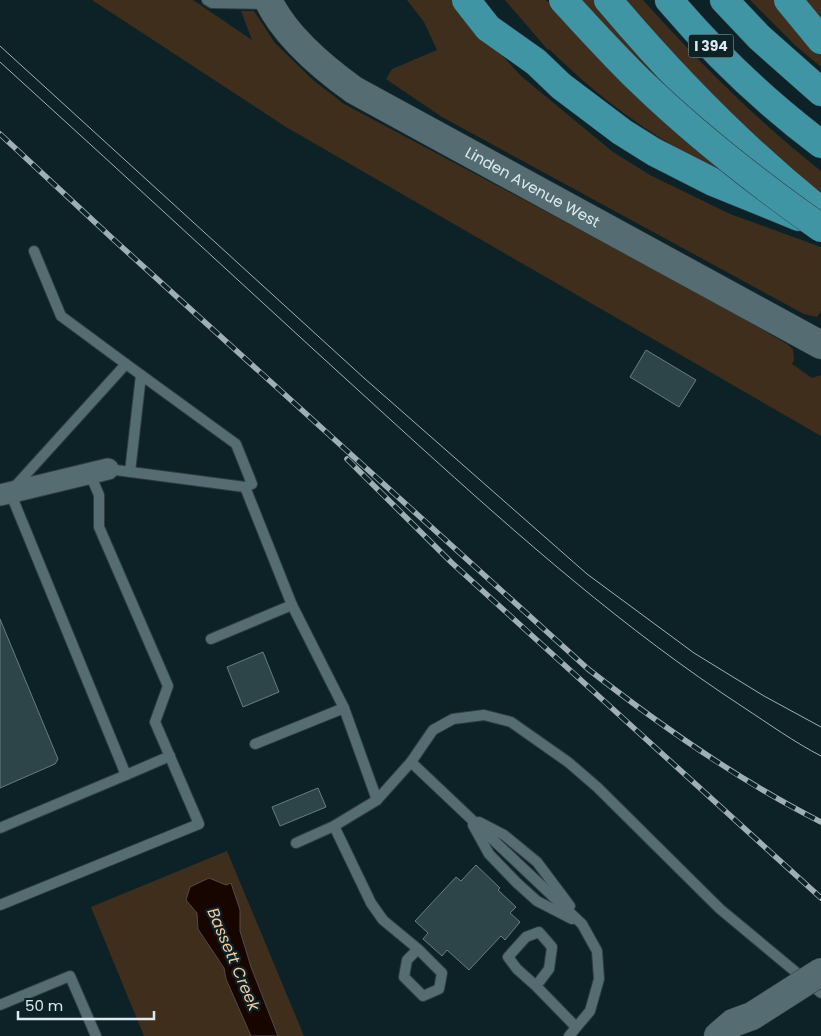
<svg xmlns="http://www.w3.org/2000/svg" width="821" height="1036" font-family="Poppins,sans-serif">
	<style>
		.green { fill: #402e1d }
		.water { fill: #170600; stroke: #534b47 }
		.building { fill: #2d4449; stroke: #657d83 }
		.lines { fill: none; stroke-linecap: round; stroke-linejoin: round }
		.lane-casing { stroke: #313c41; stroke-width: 12 }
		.street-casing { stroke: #313c41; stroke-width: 23 }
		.secondary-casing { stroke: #313c41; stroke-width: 29 }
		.highway-casing { stroke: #313c41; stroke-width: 29 }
		.lane { stroke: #556d72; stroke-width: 10 }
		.street { stroke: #556d72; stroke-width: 21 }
		.secondary { stroke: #556d72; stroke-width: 28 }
		.highway { stroke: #4095a5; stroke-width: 28 }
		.tram { stroke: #a0afb3; stroke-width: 1 }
		.rail-casing { stroke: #a0afb3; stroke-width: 5.5 }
		.rail { stroke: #0c2227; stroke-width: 4; stroke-dasharray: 11; stroke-linecap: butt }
		.secondary-bridge-casing { stroke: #313c41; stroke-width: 29; stroke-linecap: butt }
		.highway-bridge-casing { stroke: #313c41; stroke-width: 29; stroke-linecap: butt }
		.secondary-bridge { stroke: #556d72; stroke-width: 28 }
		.highway-bridge { stroke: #4095a5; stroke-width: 28 }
		.labels { text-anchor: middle; stroke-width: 4.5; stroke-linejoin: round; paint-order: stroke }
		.shield { fill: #0c2227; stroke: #9fafb2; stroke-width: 1 }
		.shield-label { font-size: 14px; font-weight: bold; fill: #deebee }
		.street-label { font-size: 15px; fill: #deebee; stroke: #0c2227 }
		.water-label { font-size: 16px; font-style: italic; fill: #f6caa1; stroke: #0c2227 }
	</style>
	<rect width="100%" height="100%" fill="#0c2227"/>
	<g class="green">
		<path d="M92 0H193L252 40 241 11H254L275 43 313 80 344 104 697 292 787 344 793 349 794 360 792 364 812 378 821 375V436L286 127Z"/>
		<path d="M407 0H455L487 39 521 76 613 152 650 175 730 214 821 247V311L817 317 804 314 442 117 386 79 392 69 437 50 424 22Z"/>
		<path d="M505 0H546L729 175C711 166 694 158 677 148 630 121 588 87 549 49L548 50Z"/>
		<path d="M575 0H595L699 123Z"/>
		<path d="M623 0H643C698 61 756 120 821 171V195L748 133Z"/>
		<path d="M750 0H775L821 55V67L796 46Z"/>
		<path d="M804 0H821V21Z"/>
		<path d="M227 851 304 1036H278L251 967 240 931V910L226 885 189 892 186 900 197 913 198 929 224 968 226 979 251 1036H144L91 907Z"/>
	</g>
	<path class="water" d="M209 878 226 885 231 883 240 910V931L251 967 278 1036H251L226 979 224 968 198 929 197 913 186 900 190 887Z"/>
	<g class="building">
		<path d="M646 350 696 380 679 407 630 377Z"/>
		<path d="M0 619 58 759 55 764 0 788Z"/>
		<path d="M263 652 279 692 243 707 227 667Z"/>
		<path d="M318 788 326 807 280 826 272 807Z"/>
		<path d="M476 865 500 888 498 890 516 907 510 913 520 922 505 940 501 936 469 970 447 950 442 956 423 939 428 933 415 921 456 877 461 881Z"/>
	</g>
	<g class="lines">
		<g class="lane-casing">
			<g id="lane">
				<path d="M207 0 212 3 269 4"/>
				<path d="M34 251 61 316 126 364"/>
				<path d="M130 472 141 375"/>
				<path d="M245 487 292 605 344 708 377 800 411 762 433 730 453 719 484 715 511 722 568 762 597 787 720 909 821 993"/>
				<path d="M211 639 292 605"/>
				<path d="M255 744 344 708"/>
				<path d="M411 762 582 924 597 951 599 979 590 1011 569 1036"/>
				<path d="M126 775 170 756"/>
				<path d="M479 822 504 835 537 862 570 906"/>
				<path d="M473 825 489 854 517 883 537 901 572 919"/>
				<path d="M334 826 371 903 383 920 418 949 442 973 439 989 423 996 404 977 407 960 418 949"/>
				<path d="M0 828 126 775 10 492 126 364 236 444 252 484 245 487 108 469"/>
				<path d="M296 843 334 826 377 800"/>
				<path d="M0 905 199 824 155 722 168 686 99 527V495L90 474"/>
				<path d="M536 986 549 969 552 947 539 932 526 937 508 957 517 969 536 986 576 1027"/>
				<path d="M0 1005 70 976 96 1036"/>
			</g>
		</g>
		<g class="street-casing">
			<path id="street" d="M0 495 108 469"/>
		</g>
		<g class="secondary-casing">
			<g id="secondary">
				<path id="s1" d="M268 0C285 36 322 67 354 90L821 345"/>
				<path d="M718 1036 733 1023 752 1016"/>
			</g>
		</g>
		<g class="highway-casing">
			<g id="highway">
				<path d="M466 0 488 28 536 62 561 86 622 132 654 152 713 182 799 217"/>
				<path d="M608 0C673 77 742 148 821 211"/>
				<path d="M669 0C714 53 765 102 821 144"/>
				<path d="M724 0 759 37 821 92"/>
				<path d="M788 0 821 40"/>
			</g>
		</g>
		<use href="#lane" class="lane"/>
		<use href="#street" class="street"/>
		<use href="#secondary" class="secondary"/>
		<use href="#highway" class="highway"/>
		<g class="tram">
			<path d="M0 46 364 378 587 574 694 653 764 696 821 727"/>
			<path d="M0 62C139 188 276 316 415 442 520 537 625 630 743 707 769 724 794 742 821 756"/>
		</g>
		<g class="rail-casing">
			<g id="rail">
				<path d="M0 134 113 239 588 669C661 726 738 780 821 822"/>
				<path d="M347 459 452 563 821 898"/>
			</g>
		</g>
		<use href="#rail" class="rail"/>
		<g class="secondary-bridge-casing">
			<path id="secondary-bridge" d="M752 1016 821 972"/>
		</g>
		<g class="highway-bridge-casing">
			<path id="highway-bridge" d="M563 0C588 27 613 55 640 81 696 135 757 183 821 228"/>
		</g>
		<use href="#secondary-bridge" class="secondary-bridge"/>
		<use href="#highway-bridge" class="highway-bridge"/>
	</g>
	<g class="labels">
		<rect class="shield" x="688.5" y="34.5" width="45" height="23" rx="4"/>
		<g class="shield-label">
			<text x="711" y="51">I 394</text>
		</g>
		<g class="street-label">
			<text dy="5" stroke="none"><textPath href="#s1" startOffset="329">Linden Avenue West</textPath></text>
		</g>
		<g class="water-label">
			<text transform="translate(234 959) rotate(67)" y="6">Bassett Creek</text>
		</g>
	</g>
	<path d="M18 1011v8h136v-8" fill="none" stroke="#deebee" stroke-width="2.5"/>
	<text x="25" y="1011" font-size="15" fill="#deebee" stroke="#0c2227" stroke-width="4" paint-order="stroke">50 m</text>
</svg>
